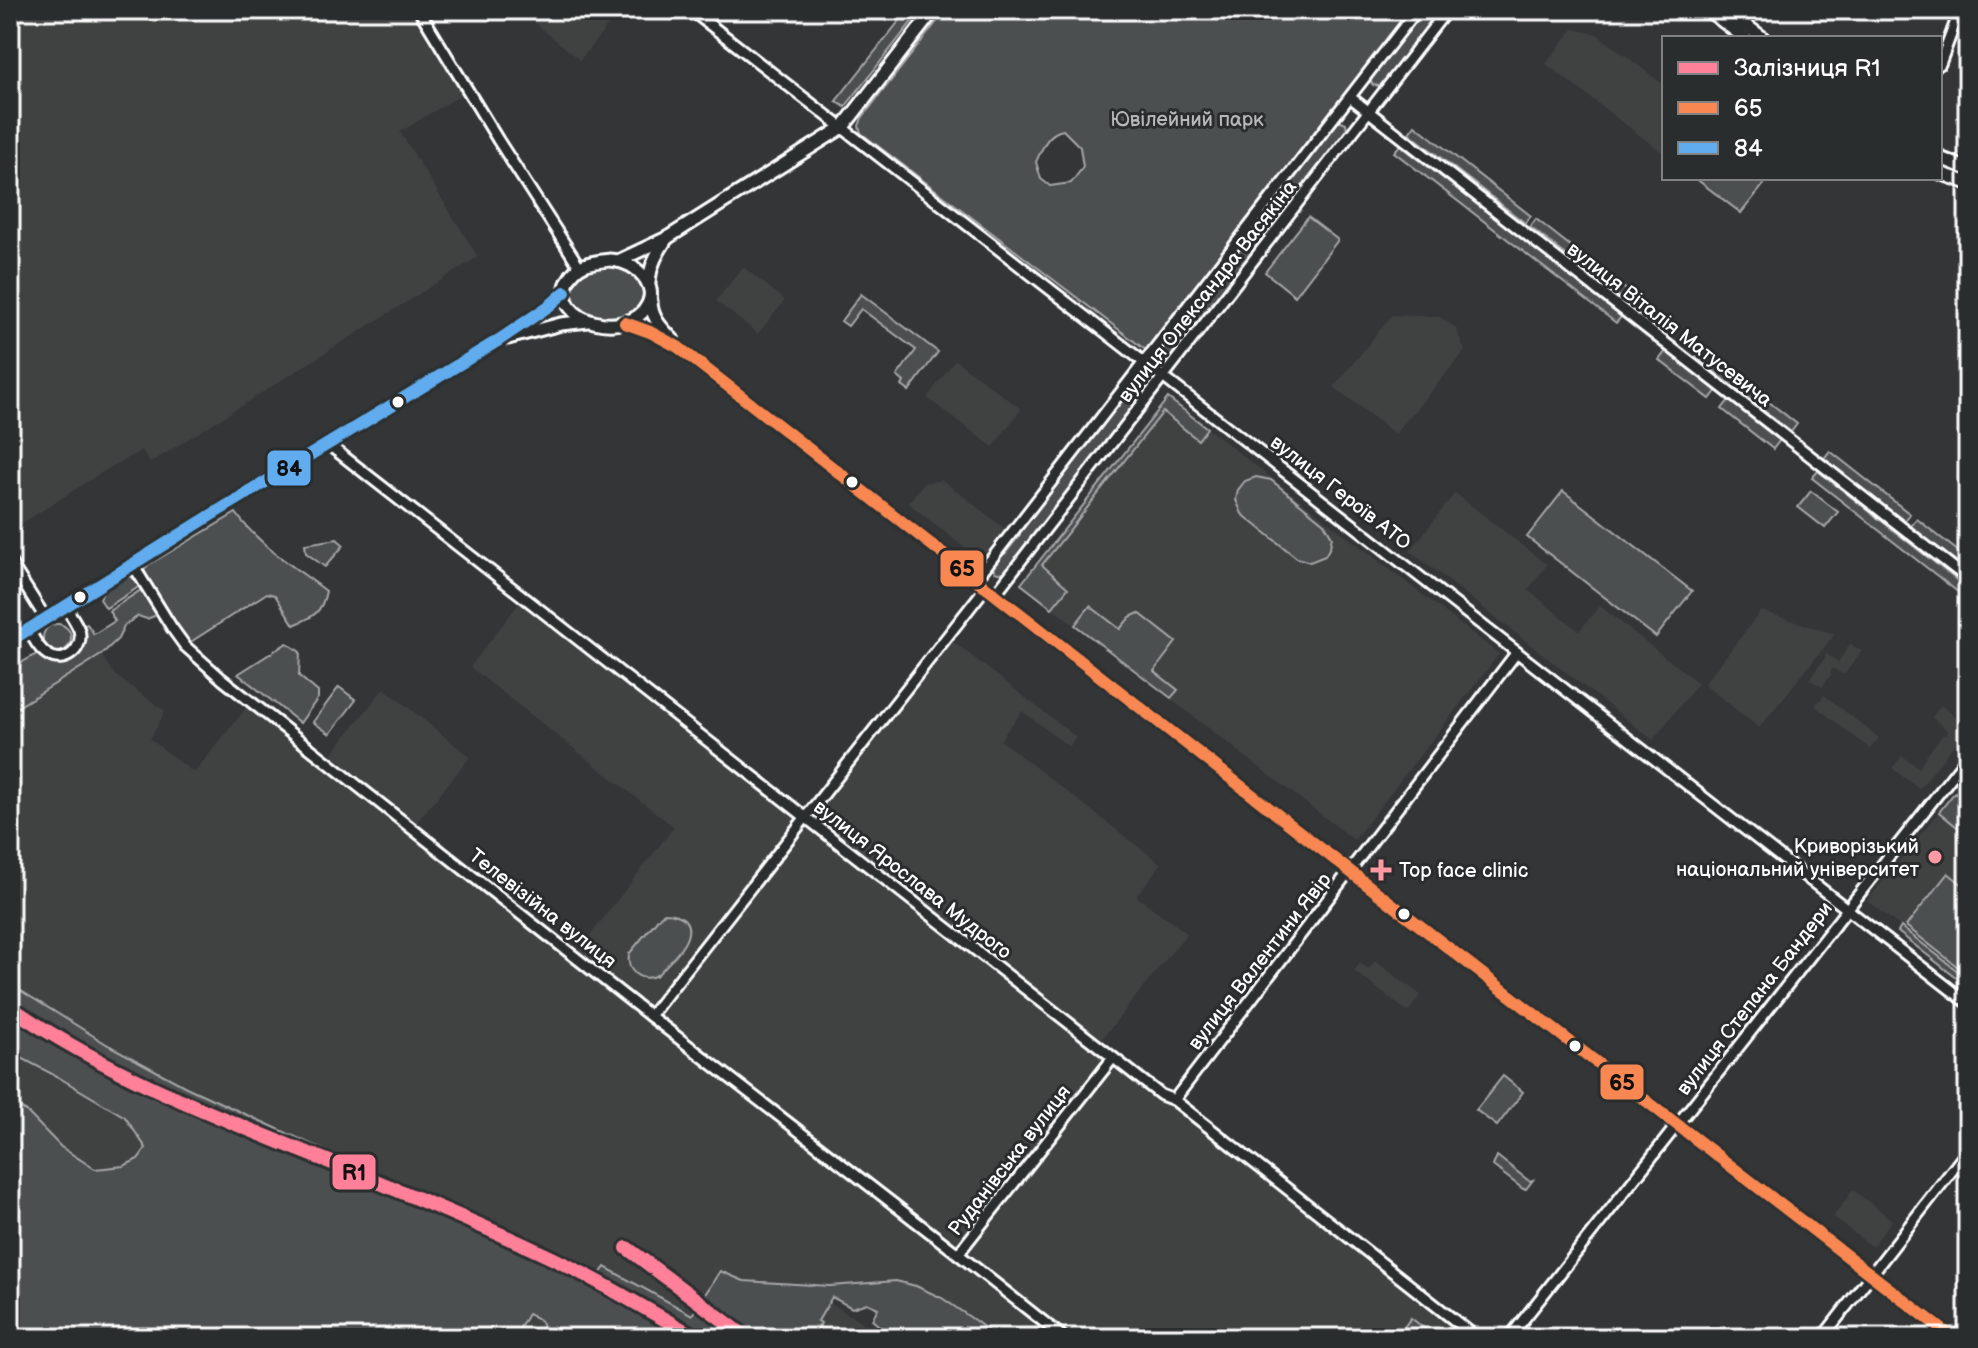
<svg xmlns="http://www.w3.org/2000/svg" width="1978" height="1348" font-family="'Balsamiq Sans',sans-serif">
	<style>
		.built { fill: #404243 }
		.green { fill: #4c4f50; stroke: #a6a7a8; stroke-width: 2; fill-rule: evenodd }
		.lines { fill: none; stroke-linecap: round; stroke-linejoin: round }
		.minor-casing { stroke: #fff; stroke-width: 15 }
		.major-casing { stroke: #fff; stroke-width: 17 }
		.minor { stroke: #2a2d2e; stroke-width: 9 }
		.major { stroke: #2a2d2e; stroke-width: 11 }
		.rail { stroke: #fff; stroke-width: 2; stroke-dasharray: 12 6; stroke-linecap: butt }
		.bus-1-casing { stroke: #2a2d2e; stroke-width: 18 }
		.bus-2-casing { stroke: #2a2d2e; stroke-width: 18 }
		.bus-1 { stroke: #f88751; stroke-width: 12 }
		.bus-2 { stroke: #60acee; stroke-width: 12 }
		.rail-1-casing { stroke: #2a2d2e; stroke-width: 20 }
		.rail-1 { stroke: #ff8098; stroke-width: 14 }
		.bus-dot { fill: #fff; stroke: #2a2d2e; stroke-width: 3 }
		.poi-dot { fill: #ff9aa2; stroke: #2a2d2e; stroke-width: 3 }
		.labels { text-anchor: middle; stroke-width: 6; stroke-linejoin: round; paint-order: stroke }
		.park-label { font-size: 20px; fill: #b7b9b9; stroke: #2a2d2e }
		.street-label { font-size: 20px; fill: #fff; stroke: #2a2d2e }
		.poi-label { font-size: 20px; fill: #fff; stroke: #2a2d2e; text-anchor: end }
		.line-badge { stroke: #2a2d2e; stroke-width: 3 }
		.pale-badge-label { font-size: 22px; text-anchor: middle; font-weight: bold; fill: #111 }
	</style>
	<rect width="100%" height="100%" fill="#333536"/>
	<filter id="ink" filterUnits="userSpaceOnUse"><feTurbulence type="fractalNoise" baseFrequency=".0125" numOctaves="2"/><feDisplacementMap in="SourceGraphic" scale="16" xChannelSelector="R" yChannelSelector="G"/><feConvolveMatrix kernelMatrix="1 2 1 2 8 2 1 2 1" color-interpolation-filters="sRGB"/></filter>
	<g filter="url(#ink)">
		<g class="built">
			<path d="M10 10H410L462 94 400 132 478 257 150 463 142 450 104 471 10 531Z"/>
			<path d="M519 10H620L580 60Z"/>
			<path d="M1573 29 1597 34 1664 85V154L1546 64Z"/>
			<path d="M743 267 785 300 758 334 716 301Z"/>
			<path d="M1392 315 1440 317 1456 328 1465 351 1395 434 1334 387Z"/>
			<path d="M955 360 1021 409 993 447 927 398Z"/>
			<path d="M1168 398 1499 654 1354 840 1021 584Z"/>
			<path d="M942 480 1008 531 1004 536 1000 535 980 560 908 503 924 483Z"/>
			<path d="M1455 493 1547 565 1528 590 1579 631 1600 606 1698 683 1653 740 1410 551Z"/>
			<path d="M524 597 805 818 946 636 1076 737 1069 747 1022 711 1000 740 1161 864 1136 896 1187 933 1097 1045 1477 1338H1075L1036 1314 958 1250 653 1012 650 1016 574 956 674 827 470 667Z"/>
			<path d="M1761 611 1835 634 1759 728 1704 684Z"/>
			<path d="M1850 644 1862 651 1844 675 1833 668 1830 672 1832 674 1822 687 1809 679 1825 658 1826 653 1838 662Z"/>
			<path d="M101 655 116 676 165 711 150 739 194 773 247 707 877 1193 1060 1338H997L977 1322 942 1298 896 1281 830 1286 743 1281 721 1271 693 1316 606 1267 601 1274 532 1245 186 1087 108 1045 10 984V712Z"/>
			<path d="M384 688 470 757 412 828 326 761Z"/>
			<path d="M1824 695 1879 738 1870 749 1815 706Z"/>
			<path d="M1941 705 1968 727 1919 789 1892 768 1902 756 1919 768 1923 762 1922 761 1943 734 1945 735 1948 731 1932 717Z"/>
			<path d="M1968 776V979L1867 901Z"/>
			<path d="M1375 961 1421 995 1408 1012 1354 971 1360 963 1369 969Z"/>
			<path d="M10 1052 58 1077 126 1117 146 1148 138 1159 124 1166 95 1169 61 1147 27 1112 10 1102Z"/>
			<path d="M1853 1190 1892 1220 1872 1247 1833 1217Z"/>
			<path d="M829 1303 870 1327 864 1338H813L821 1324 818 1321Z"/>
			<path d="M527 1314 539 1318 544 1326 543 1333 547 1338H514Z"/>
		</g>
		<g class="green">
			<path d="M908 10H921L845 107 836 101Z"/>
			<path d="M946 10H1410L1147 351 861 133 859 126 862 118ZM1063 130 1080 147 1083 167 1071 183 1050 186 1041 179 1036 162C1042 149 1047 133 1063 130Z"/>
			<path d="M1422 10H1441L1383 84 1380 86 1373 85 1371 82 1372 75Z"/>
			<path d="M1339 120 1346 123 1347 130 1345 133 1172 357 1169 358 1162 357 1159 350 1160 347 1336 121Z"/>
			<path d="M1415 125 1531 216 1525 223 1409 133Z"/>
			<path d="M1400 145 1622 316 1616 323 1394 152Z"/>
			<path d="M1695 178H1769L1741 213Z"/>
			<path d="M1308 217 1338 240 1295 296 1265 272Z"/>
			<path d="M1536 219 1638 299 1633 307 1530 227Z"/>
			<path d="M603 264 624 266 641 279C659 331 561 329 574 284 578 270 590 267 603 264Z"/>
			<path d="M861 294 938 352 909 391 902 386 904 382 897 376 916 350 861 309 848 326 841 321Z"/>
			<path d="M1702 349 1797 424 1791 432 1696 357Z"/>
			<path d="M1666 351 1717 390 1710 399 1659 360Z"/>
			<path d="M1141 376H1145L1149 382 1147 389 1005 572 998 573 995 572 992 565 998 556 1005 554 1020 535 1019 528 1137 377Z"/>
			<path d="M1168 398 1207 428 1198 440 1163 412 1042 565 1068 588 1052 608 1021 584Z"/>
			<path d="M1729 400 1780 440 1773 449 1722 409Z"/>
			<path d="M1830 451 1910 514 1904 522 1824 458Z"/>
			<path d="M1818 471 1968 589V600L1812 478Z"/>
			<path d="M1256 477 1271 480 1324 523 1332 537 1330 547 1325 556 1310 562 1297 558 1242 514 1236 500 1238 490 1245 481Z"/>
			<path d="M1563 491 1692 591 1656 637 1527 537Z"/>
			<path d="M1811 491 1838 512 1825 528 1798 507Z"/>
			<path d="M236 513C259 546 295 567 326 591 322 613 313 617 294 625L275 595 267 593 189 643 175 626 146 577 144 571 148 565Z"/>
			<path d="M1917 519 1968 559V572L1910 527Z"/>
			<path d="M337 539 344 545 325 567 306 553 305 544Z"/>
			<path d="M128 576 135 579 140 586 106 608 100 599 103 592Z"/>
			<path d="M141 590 157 615 147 619 138 616 124 626 118 639 101 655 10 712V669L37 654C48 663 69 670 76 653 80 646 80 635 82 627L87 624 94 634 115 621 109 611Z"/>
			<path d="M1090 606 1120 629 1130 617 1139 613 1176 642 1154 671 1178 690 1171 698 1075 625Z"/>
			<circle cx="57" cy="638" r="14"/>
			<path d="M287 643 300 652 299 676 318 692V698L300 723 238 674Z"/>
			<path d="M339 687 356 700 330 734 313 722Z"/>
			<path d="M1955 792 1968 803V824L1962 831 1939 812Z"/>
			<path d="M1948 873 1968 889V975L1906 926Z"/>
			<path d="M665 913C672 913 678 914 684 919 700 936 668 963 657 975 641 983 626 972 629 954L661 915Z"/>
			<path d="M1901 927 1968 979V987L1898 932Z"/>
			<path d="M10 984 108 1045 186 1087 532 1245 600 1274 605 1267 692 1315 720 1271 744 1281 830 1286 896 1281 916 1286 942 1298 977 1322 997 1338H894L872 1320 878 1308 867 1303 852 1308 832 1297 818 1321 821 1323 813 1338H547L543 1333C544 1321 538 1318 528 1314L514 1338H142L139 1331 116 1338H10V1102L27 1112 61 1147 95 1169 124 1166 138 1159 146 1148 125 1117 58 1077 10 1052Z"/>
			<path d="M1503 1076 1523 1092 1497 1126 1476 1110Z"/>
			<path d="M1497 1156 1529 1181 1533 1180 1526 1189H1523L1493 1166Z"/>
			<path d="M1411 1318 1437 1338H1396Z"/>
		</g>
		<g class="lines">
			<g class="minor-casing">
				<g id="minor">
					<path d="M419 10 498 140 579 266"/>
					<path d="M691 10 1968 1003"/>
					<path d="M1940 64 1960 10"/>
					<path d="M1350 97 1968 579"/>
					<path d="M329 445 1161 1095 1174 1100 1477 1338"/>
					<path d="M10 562 46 619"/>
					<path d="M133 565 172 628 185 646 222 679 650 1016 958 1254"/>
					<path d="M976 579 1417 10"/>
					<path d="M995 594 1447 10"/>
					<path d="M29 630C34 639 39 650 48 655 65 666 85 648 79 630 76 622 70 614 66 607"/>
					<path d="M650 1016 986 587"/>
					<path d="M1174 1100 1517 652"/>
					<path d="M1064 1338 958 1254 1113 1058"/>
					<path d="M1509 1338 1968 756"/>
					<path d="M1822 1338 1968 1150"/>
				</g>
			</g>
			<g class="major-casing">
				<g id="major">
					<path d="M1708 10 1745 38"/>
					<path d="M1725 10 1763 38"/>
					<path d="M1940 158 1968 169"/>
					<path d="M1940 173 1968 183"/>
					<path d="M610 260C625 261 638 268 646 280 651 288 652 296 648 304 630 342 549 322 568 281 577 263 591 262 610 260Z"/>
					<path d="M618 261 667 238 843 127 934 10"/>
					<path d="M649 283C650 265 657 253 667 238"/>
					<path d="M651 301C651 318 662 328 673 340"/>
					<path d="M625 323 650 332 678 347 1406 915 1953 1338"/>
					<path d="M508 338 561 324 588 321"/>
					<path d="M10 641 213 514 499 340 549 306 565 292"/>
				</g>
			</g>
			<use href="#minor" class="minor"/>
			<use href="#major" class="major"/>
			<path class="rail" d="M627 1248 747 1338"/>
			<g class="bus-1-casing">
				<path id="bus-1" d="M625 323 650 332 678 347 1406 915 1953 1338"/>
			</g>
			<g class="bus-2-casing">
				<path id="bus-2" d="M10 641 213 514 499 340 549 306 565 292"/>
			</g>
			<use href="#bus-1" class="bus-1"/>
			<use href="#bus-2" class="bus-2"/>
			<g class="rail-1-casing">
				<g id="rail-1">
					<path d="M10 1007C111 1077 228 1121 342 1167 407 1194 473 1221 537 1251 592 1276 644 1308 697 1338"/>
					<path d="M627 1248 747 1338"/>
				</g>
			</g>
			<use href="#rail-1" class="rail-1"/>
		</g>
	</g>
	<g class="bus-dot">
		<circle cx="398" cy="402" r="7"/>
		<circle cx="852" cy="482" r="7"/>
		<circle cx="80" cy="597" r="7"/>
		<circle cx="1404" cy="914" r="7"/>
		<circle cx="1575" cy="1046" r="7"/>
	</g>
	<g class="poi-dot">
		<circle cx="1935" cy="857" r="8"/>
		<path d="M1377 858h8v8h8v8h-8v8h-8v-8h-8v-8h8z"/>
	</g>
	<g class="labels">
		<g class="park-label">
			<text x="1187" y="126">Ювілейний парк</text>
		</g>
		<g class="street-label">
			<text transform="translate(1207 291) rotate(-52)" y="7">вулиця Олександра Васякіна</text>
			<text transform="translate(1670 324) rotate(38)" y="7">вулиця Віталія Матусевича</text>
			<text transform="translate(1341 492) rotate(38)" y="7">вулиця Героїв АТО</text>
			<text transform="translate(913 879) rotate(38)" y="7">вулиця Ярослава Мудрого</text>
			<text transform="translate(543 908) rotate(38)" y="7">Телевізійна вулиця</text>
			<text transform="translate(1259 961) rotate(-52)" y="7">вулиця Валентини Явір</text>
			<text transform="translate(1754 998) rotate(-52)" y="7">вулиця Степана Бандери</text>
			<text transform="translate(1009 1160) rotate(-52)" y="7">Руданівська вулиця</text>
		</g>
		<g class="poi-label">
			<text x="1919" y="853">Криворізький<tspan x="1919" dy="23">національний університет</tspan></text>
			<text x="1399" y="877" text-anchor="start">Top face clinic</text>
		</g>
	</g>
	<g class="line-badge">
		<rect x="266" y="449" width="46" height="38" rx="8" fill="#60acee"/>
		<rect x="939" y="549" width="46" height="39" rx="8" fill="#f88751"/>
		<rect x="1599" y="1063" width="46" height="38" rx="8" fill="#f88751"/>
		<rect x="331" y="1153" width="46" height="38" rx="8" fill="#ff8098"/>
	</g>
	<g class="pale-badge-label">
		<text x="289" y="476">84</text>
		<text x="962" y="576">65</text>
		<text x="1622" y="1090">65</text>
		<text x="354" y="1180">R1</text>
	</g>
	<rect width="1978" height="1348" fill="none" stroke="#2a2d2e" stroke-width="40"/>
	<rect x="20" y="20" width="1938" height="1308" fill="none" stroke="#fff" stroke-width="3" filter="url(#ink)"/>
	<rect x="1662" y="36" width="280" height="144" fill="#2a2d2e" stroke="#7f8182" stroke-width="2"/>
	<rect x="1678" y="62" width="40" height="12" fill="#ff8098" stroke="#7f8182" stroke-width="2"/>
	<text x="1734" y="76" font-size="24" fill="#ffffff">Залізниця R1</text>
	<rect x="1678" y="102" width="40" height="12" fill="#f88751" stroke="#7f8182" stroke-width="2"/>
	<text x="1734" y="116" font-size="24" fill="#ffffff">65</text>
	<rect x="1678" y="142" width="40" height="12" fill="#60acee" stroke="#7f8182" stroke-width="2"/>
	<text x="1734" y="156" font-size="24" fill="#ffffff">84</text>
</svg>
